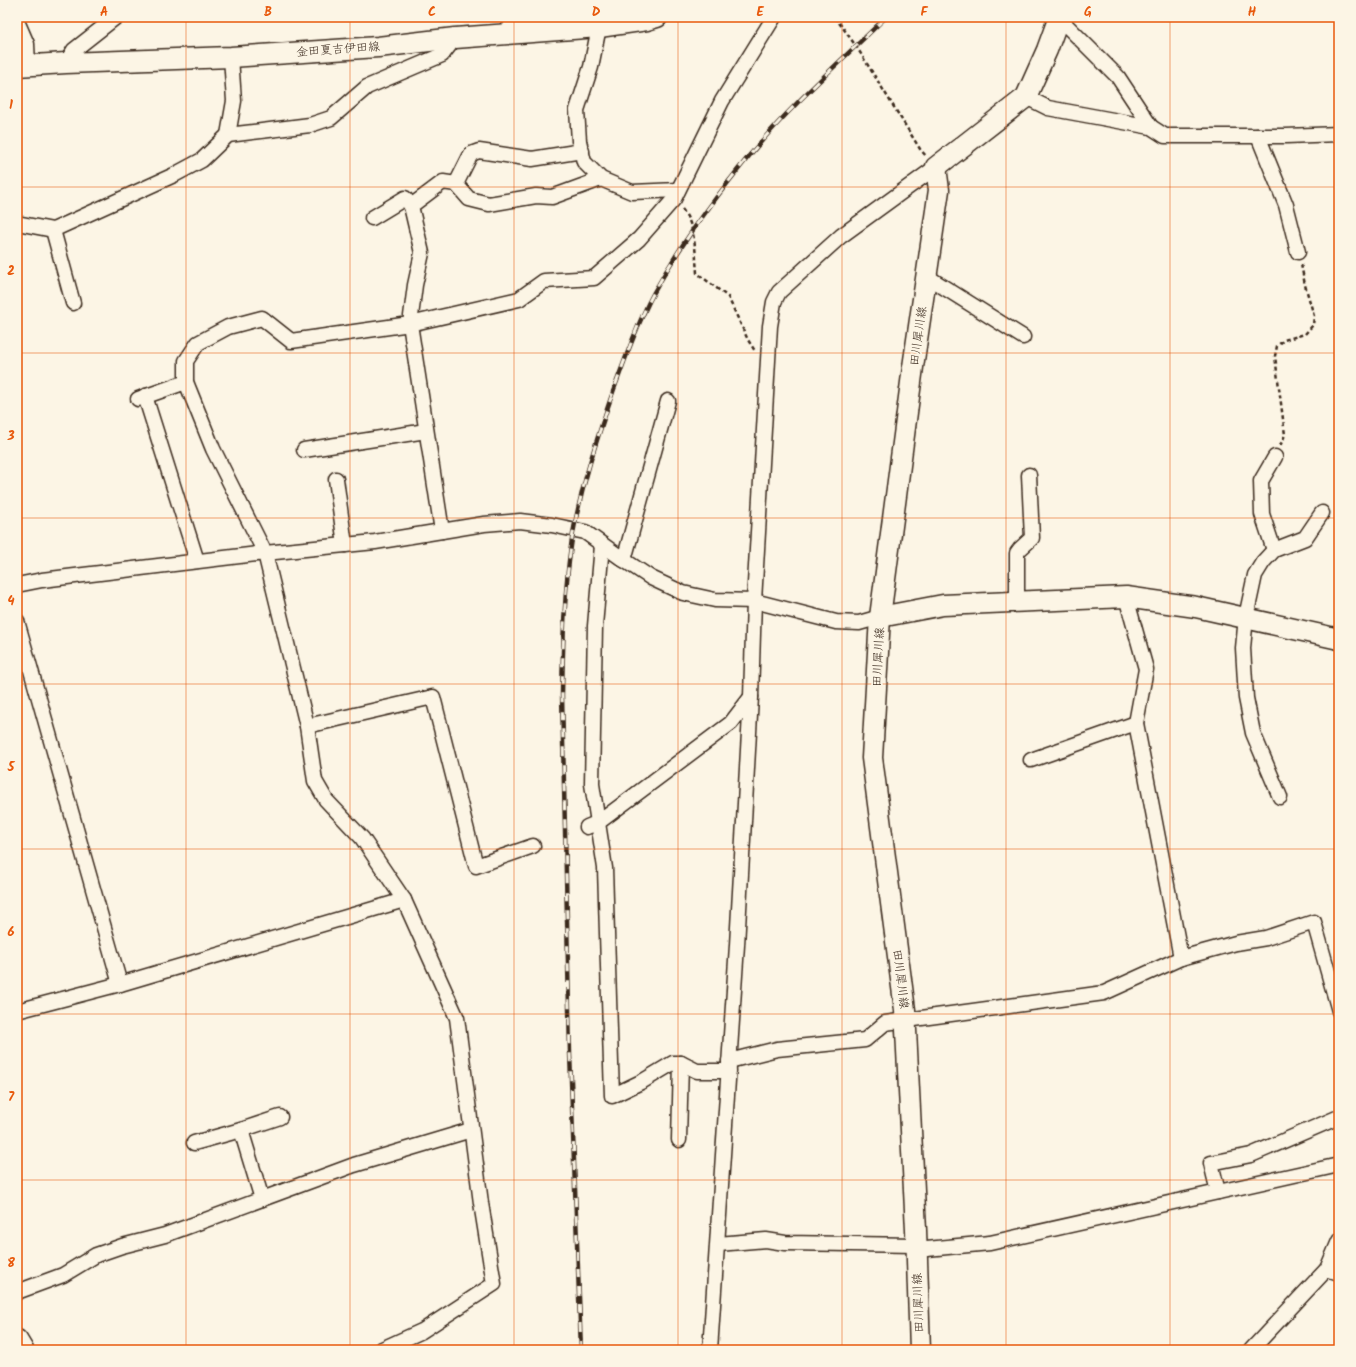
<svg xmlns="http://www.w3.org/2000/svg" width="1356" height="1367" font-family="Kalam,'Klee One',sans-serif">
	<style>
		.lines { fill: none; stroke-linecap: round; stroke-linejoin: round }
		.street-casing { stroke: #3b2a1e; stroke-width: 17 }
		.secondary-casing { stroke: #3b2a1e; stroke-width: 23 }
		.path { stroke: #3b2a1e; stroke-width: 2.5; stroke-dasharray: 4 3; stroke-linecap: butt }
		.street { stroke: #fcf5e5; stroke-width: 14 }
		.secondary { stroke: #fcf5e5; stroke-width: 20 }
		.rail-casing { stroke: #3b2a1e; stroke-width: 4.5 }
		.rail { stroke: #fcf5e5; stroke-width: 3; stroke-dasharray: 9; stroke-linecap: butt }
		.grid { fill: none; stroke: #e8590c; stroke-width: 1; stroke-opacity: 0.55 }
		.labels { text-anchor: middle; stroke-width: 3.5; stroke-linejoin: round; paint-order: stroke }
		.street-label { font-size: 12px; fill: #3b2a1e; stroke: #fcf5e5 }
		.neatline { fill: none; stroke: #e8590c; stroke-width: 1.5 }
		.grid-label { font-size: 13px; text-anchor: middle; font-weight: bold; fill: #e8590c }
	</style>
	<rect width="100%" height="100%" fill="#fcf5e5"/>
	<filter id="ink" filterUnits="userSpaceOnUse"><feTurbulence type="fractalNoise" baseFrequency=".025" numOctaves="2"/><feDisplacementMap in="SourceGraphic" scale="8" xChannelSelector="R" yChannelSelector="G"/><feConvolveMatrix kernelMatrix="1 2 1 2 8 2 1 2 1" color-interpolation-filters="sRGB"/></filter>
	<g filter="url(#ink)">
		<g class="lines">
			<g class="street-casing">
				<g id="street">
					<path d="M1059 18 1118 77 1151 127"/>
					<path d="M17 21 27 44 28 66"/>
					<path d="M599 27 591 67 577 110 579 141 584 162 601 179 632 192 678 190"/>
					<path d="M509 34 512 17"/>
					<path d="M66 63 74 50 116 17"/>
					<path d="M1026 97 1048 108 1151 127 1165 136H1286L1339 134"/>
					<path d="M228 135 234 101 231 57"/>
					<path d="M1258 136 1286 205 1298 252"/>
					<path d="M456 184 471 154 479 151 532 159 582 151"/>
					<path d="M372 218 405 198 411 206"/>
					<path d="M17 223 53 230 174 175 202 160 228 135 310 125 331 118 367 87 442 55 455 38"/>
					<path d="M53 230 73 303"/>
					<path d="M926 276 1023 337"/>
					<path d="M145 396 197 561"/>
					<path d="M138 399 186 382"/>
					<path d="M304 450 426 431"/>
					<path d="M336 479 345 545"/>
					<path d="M442 531 410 324 519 299 544 281 594 278 639 239 674 199 722 101 774 17"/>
					<path d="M602 545 595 626 592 784 605 868 612 1096 643 1081 673 1063H681L697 1071H729"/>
					<path d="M1274 550 1262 514 1261 481 1275 457"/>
					<path d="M624 560 668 401"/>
					<path d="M17 585 42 580 265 553 375 542 484 524 520 521 552 525 585 532 624 560 651 578 683 593 715 600 754 601 836 622 859 623 880 617"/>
					<path d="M1126 597 1146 669 1136 723 1181 958"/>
					<path d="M1017 602V553L1020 549 1032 538 1029 475"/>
					<path d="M17 621 120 984 404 900"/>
					<path d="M307 726 433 697 476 866 533 846"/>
					<path d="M1031 760 1136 723"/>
					<path d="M1280 797 1253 733 1246 698 1243 648 1246 617 1255 575 1263 562 1274 550 1305 538 1322 513"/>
					<path d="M587 827 599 822 731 723 751 697"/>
					<path d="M17 1011 120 984"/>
					<path d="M729 1061 777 1049 865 1040 885 1023 1104 993 1181 958 1236 943 1266 938 1314 922 1339 1011"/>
					<path d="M241 1130 280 1117"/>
					<path d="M679 1140 681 1063"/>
					<path d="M194 1143 241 1130 262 1199"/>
					<path d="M1218 1192 1211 1163 1251 1155 1339 1117"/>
					<path d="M718 1244 766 1240 785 1243 916 1245"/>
					<path d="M916 1250 990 1243 1339 1165"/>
					<path d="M1327 1269 1339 1273"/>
					<path d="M17 1292 63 1275 96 1255 122 1246 165 1235 354 1165 471 1130"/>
					<path d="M380 1350 422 1331 494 1284 481 1203 457 1018 404 900 362 838 326 800 315 781 307 726 265 553 213 449 186 382V361L198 343 228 327 262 318 291 341 410 324 415 285 422 253 411 206 443 182 456 184 469 199 489 204 536 196 552 197 601 179"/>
					<path d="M710 1350 737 945 751 697 754 601 770 326 774 302 779 292 841 236 936 167"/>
					<path d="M1251 1350 1327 1269 1339 1241"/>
				</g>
			</g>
			<g class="secondary-casing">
				<g id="secondary">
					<path d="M17 66 66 63 231 57 378 47 455 38 599 27 647 20 657 17"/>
					<path d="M880 617 943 605 1126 597 1196 607 1339 639"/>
					<path d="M17 1340 23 1350"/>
					<path d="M920 1350 916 1230 905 1010 872 758 880 617 913 367 939 190 936 167 1026 97 1047 50 1059 17"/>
				</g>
			</g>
			<g class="path">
				<path d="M835 17 856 46 920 149 926 156"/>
				<path d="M682 209C696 227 695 250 697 273L728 297 748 340 755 351"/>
				<path d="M1280 446 1285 435 1275 356 1277 346 1284 340 1305 334 1313 325 1314 316 1305 285 1301 264"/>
			</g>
			<use href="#street" class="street"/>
			<use href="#secondary" class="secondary"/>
			<g class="rail-casing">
				<path id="rail" d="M581 1350 570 1053 562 695C563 643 564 590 572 539 581 487 597 438 614 389 626 357 637 324 653 294 680 245 713 200 749 156 790 106 840 62 886 17"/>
			</g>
			<use href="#rail" class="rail"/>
		</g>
	</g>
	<path class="grid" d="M186 17V1350M350 17V1350M514 17V1350M678 17V1350M842 17V1350M1006 17V1350M1170 17V1350M17 187H1339M17 353H1339M17 518H1339M17 684H1339M17 849H1339M17 1014H1339M17 1180H1339"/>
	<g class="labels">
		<g class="street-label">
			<text transform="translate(338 49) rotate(-4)" y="4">金田夏吉伊田線</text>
			<text transform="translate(918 336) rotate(-82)" y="4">田川犀川線</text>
			<text transform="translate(878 657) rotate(-87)" y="4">田川犀川線</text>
			<text transform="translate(901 979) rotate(83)" y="4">田川犀川線</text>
			<text transform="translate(918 1303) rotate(-92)" y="4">田川犀川線</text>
		</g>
	</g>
	<rect width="1356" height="1367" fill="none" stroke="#fcf5e5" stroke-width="44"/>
	<rect x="22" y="22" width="1312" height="1323" class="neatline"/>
	<g class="grid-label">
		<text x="104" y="16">A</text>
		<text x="268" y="16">B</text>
		<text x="432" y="16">C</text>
		<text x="596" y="16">D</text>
		<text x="760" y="16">E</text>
		<text x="924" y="16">F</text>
		<text x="1088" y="16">G</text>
		<text x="1252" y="16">H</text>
		<text x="11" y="109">1</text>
		<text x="11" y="275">2</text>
		<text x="11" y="440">3</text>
		<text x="11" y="605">4</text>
		<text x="11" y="771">5</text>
		<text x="11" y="936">6</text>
		<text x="11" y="1101">7</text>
		<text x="11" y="1267">8</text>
	</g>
</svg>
